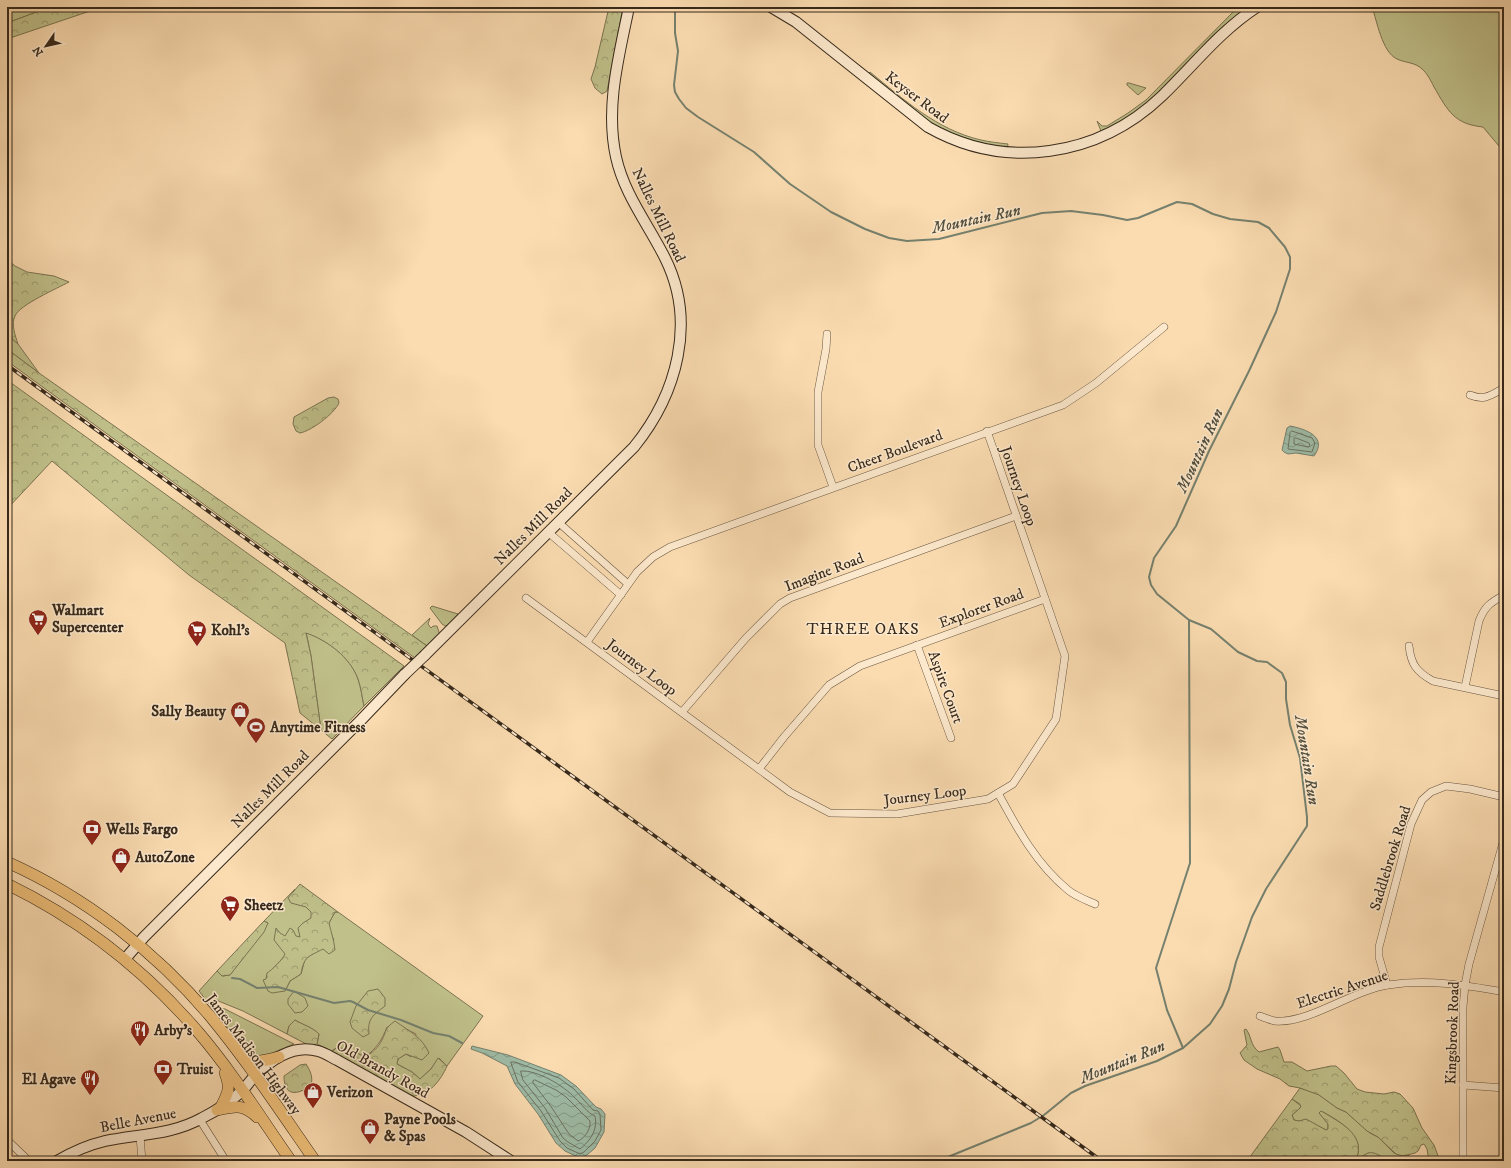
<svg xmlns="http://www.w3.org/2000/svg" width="1511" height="1168" font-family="'IM FELL DW Pica',serif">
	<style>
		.grass { fill: #c0c08a; stroke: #7c7452 }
		.forest { fill: url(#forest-crowns); stroke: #7c7452 }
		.water { fill: url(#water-waves); stroke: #75816f }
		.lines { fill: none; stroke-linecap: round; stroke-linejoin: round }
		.shore { stroke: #6b7261; stroke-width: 1 }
		.stream { stroke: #75816f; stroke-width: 2 }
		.street-casing { stroke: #685640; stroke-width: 8 }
		.secondary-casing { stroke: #37291b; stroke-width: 12 }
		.primary-casing { stroke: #37291b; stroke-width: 12 }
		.street { stroke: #fce8cc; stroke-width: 7 }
		.secondary { stroke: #fce8cc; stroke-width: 10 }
		.primary { stroke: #eebe78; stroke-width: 11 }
		.rail-casing { stroke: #37291b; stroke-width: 3.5 }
		.rail { stroke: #fce8cc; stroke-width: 2; stroke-dasharray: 6; stroke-linecap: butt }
		.secondary-bridge-casing { stroke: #37291b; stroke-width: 12; stroke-linecap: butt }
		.secondary-bridge { stroke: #fce8cc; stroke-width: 10 }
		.labels { text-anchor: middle; stroke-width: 3; stroke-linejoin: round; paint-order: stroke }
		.street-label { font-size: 15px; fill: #37291b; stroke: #fce8cc }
		.poi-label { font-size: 15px; font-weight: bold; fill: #37291b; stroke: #fce8cc; text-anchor: start }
		.water-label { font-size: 16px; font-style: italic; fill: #514e3e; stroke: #fce8cc }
		.neighbourhood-label { font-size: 16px; letter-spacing: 1px; fill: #37291b; stroke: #fce8cc }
	</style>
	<defs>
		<pattern id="forest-crowns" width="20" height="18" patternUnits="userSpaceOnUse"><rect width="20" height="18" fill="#c0c08a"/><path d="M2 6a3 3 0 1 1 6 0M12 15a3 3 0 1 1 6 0" fill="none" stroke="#9d9c70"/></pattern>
		<pattern id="water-waves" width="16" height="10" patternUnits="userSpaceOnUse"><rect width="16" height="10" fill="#9fbca7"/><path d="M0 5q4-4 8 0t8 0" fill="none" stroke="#829987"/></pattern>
	</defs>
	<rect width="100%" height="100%" fill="#fbdcb1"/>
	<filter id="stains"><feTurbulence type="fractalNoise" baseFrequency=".005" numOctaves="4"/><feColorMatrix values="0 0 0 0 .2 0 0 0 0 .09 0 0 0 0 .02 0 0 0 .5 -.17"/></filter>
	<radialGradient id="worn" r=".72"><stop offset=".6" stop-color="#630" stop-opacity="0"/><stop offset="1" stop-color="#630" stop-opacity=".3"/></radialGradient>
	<g class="grass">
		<path d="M7 7H50L7 23Z"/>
		<path d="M1238 7H1249L1160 93 1129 118 1101 131 1097 121 1102 126H1107L1128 113 1146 100Z"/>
		<path d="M1372 7H1496L1504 12V152L1483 127C1454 124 1448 111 1434 87 1431 81 1427 73 1422 69 1415 62 1405 63 1397 59 1382 52 1377 21 1372 7Z"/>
		<path d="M870 72C903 99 937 130 981 140 990 142 999 143 1008 144L1007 150 943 132 867 75Z"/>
		<path d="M1129 83 1146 88 1138 95 1127 85V83Z"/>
		<path d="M7 282C15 295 10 311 7 324Z"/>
		<path d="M7 325 9 336 18 344 39 373 7 349Z"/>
		<path d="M432 606 458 614 448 625 445 626 442 624 430 608Z"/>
		<path d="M430 618 428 624 431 628 433 626H437L440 635 427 646 412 635Z"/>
		<path d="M306 632C327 641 350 656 358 679 361 687 362 697 364 706L332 739 321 730 311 656Z"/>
		<path d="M295 889 292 898 309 905 314 914 303 937 267 975 266 980 285 991 290 981 301 974 305 959 334 940 330 932 329 923 335 912H338L483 1016 447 1066 439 1058 431 1069 420 1079 412 1072 397 1064 398 1059 406 1054 411 1057 416 1034 408 1030 387 1027C382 1040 376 1049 365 1057L353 1051 334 1049 332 1051 317 1044 319 1034C312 1027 303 1025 295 1020L289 1026 287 1034 243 1011 211 998 219 1008 225 1009 294 1044 260 1058 244 1049 199 991 217 971 222 976 230 975 268 923 264 921Z"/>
		<path d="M1300 1088 1318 1094 1337 1108 1346 1112 1370 1133 1378 1137 1394 1153 1403 1156 1409 1155 1404 1161H1387L1384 1158 1369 1153 1359 1158 1357 1157C1365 1136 1338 1120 1323 1112L1321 1115 1328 1124V1129L1326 1130 1313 1124 1294 1120 1292 1115 1300 1108V1104L1292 1099Z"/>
	</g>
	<g class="forest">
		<path d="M50 7H102L7 39V23Z"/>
		<path d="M609 7H623L607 91 602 94 595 88 591 79 595 67Z"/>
		<path d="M7 259 15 266 27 272 54 276 69 282C58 288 19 305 15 316 11 324 15 335 18 344L9 336 7 325 12 305 9 286 7 282Z"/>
		<path d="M7 349 39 373 427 646 415 658 7 361Z"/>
		<path d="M7 380 404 666 364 706C362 697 361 687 358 679 350 657 327 640 306 633L311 656 321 730 300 713 285 643 189 575 52 461 7 509Z"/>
		<path d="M334 397 338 399 339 403C334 414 311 431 300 433L296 431 293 424 294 417 328 398Z"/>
		<path d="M300 884 338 912H335L329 923C331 932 334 940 335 950L329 954 323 949C308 957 304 956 301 974L290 981 285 991 272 993 268 991 263 980 266 979 267 973C272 970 283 959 285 954L274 940 276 928 280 933 285 936 290 928 293 930 296 936 300 937 298 928 303 923 311 918V912L306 907 291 903 288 898Z"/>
		<path d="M264 921 268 923 264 932 230 975 222 976 217 971Z"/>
		<path d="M378 989 385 998V1006C373 1015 367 1019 369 1034L363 1037 352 1028 350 1022 356 1006 368 991Z"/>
		<path d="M294 991 305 998 308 1006 302 1012 295 1013 288 1004V999Z"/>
		<path d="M295 1020C303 1025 312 1027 319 1034L317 1044 310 1046 287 1034 289 1026Z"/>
		<path d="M395 1021C409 1031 422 1037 429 1053L422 1060 406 1054 398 1059 397 1064 412 1072 420 1079 431 1069 438 1058 447 1066C441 1080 429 1096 412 1096 409 1096 405 1093 402 1093L331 1053 337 1047 353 1051 365 1057C372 1053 378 1048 382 1040 387 1030 384 1029 395 1021Z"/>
		<path d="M1246 1029C1252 1037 1250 1045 1259 1052L1278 1047 1280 1050 1284 1062H1292L1307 1071 1331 1066H1336L1344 1073 1357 1089 1365 1092 1384 1094 1394 1092 1400 1094 1413 1108 1422 1128 1434 1145 1440 1161H1429L1427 1149 1424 1144 1421 1145 1418 1151 1415 1153 1403 1156 1396 1154 1378 1137 1367 1131 1346 1112 1337 1108 1319 1095 1300 1088 1289 1086 1280 1079 1257 1069 1244 1060 1240 1053 1247 1045 1244 1030Z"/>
		<path d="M306 1064C311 1072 313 1077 311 1086 297 1095 284 1097 284 1076L300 1065Z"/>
		<path d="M1292 1099 1301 1106 1300 1108 1292 1115 1294 1120 1299 1121 1306 1119 1326 1130 1328 1129V1124L1319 1113 1321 1111 1323 1112C1339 1122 1365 1134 1357 1157L1359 1158C1362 1157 1365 1154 1368 1153 1374 1151 1383 1157 1387 1161H1247Z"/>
	</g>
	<g class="water">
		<path d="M1290 426C1306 429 1328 437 1314 456L1296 453 1288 454 1284 452 1282 450 1287 428Z"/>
		<path d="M472 1046 508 1055 561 1075 576 1086 596 1107 601 1109 605 1114 604 1132 595 1148 587 1155 580 1158 565 1151 556 1143 538 1114 515 1084 507 1066 482 1053 471 1049Z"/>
	</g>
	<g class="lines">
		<g class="shore">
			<path d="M1292 431 1312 438 1315 443 1312 452 1288 449 1290 433Z"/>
			<path d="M1296 438 1309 443 1310 446 1308 447 1294 444V439Z"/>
			<path d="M511 1062H515L559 1078 574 1089 593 1110 598 1111 600 1114 601 1130 595 1141 584 1152 580 1154 567 1148 560 1141 541 1111 518 1082Z"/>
			<path d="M521 1071C538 1070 564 1086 575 1098 582 1104 587 1113 595 1116 598 1130 590 1141 580 1149L568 1142 563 1138 545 1108 523 1080Z"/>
			<path d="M535 1080 556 1090 566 1097 590 1121C591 1129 585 1138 578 1141L569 1134 550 1105 533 1083V1081Z"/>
		</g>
		<g class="stream">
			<path d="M675 7V33L678 51 674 85 675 92 679 99 686 108 698 117 754 152 790 184 831 212 865 229 889 238 907 241 939 239 1042 213 1071 211 1103 215 1127 220 1138 218 1177 202 1192 204 1213 214 1230 219 1258 222 1269 228 1285 247 1290 257V269L1276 312 1249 371 1209 451 1176 526 1154 558 1149 577 1151 585 1157 594 1189 620 1211 629 1238 652 1257 661 1267 662 1282 673 1286 682V699L1290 725 1300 758 1307 817V826L1266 889 1252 917 1236 962 1229 989 1222 1006 1210 1024 1183 1048 1157 1061 1085 1086 1071 1093 1044 1115 1031 1123 938 1161"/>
			<path d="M232 978 240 979 257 988 278 987 334 1003 350 1001 353 1002 368 1010 401 1020 433 1033 449 1036 462 1043"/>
			<path d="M1183 1048 1167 1010 1156 968 1190 863 1189 620"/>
		</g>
		<g class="street-casing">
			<g id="street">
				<path d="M827 334 826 349 818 392V445L833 487"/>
				<path d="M1470 395C1485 401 1491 395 1504 388"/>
				<path d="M558 522 628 584"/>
				<path d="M548 532 621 595"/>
				<path d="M526 598 790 792 830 813 897 814 988 799 1013 784 1056 719 1065 656 987 431"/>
				<path d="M587 642 637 572 653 557 670 547 1063 405 1096 383 1164 327"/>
				<path d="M917 645 951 738"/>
				<path d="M1409 646C1411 665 1417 672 1433 681L1504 696"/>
				<path d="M1465 687 1479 621C1485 606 1490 603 1504 595"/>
				<path d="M682 712 746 638 780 604 790 598 1016 516"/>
				<path d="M759 769 784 737 829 685 860 666 1045 599"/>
				<path d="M998 793C1017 828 1036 864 1068 890 1075 896 1086 900 1095 904"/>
				<path d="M1387 985 1379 957V947L1411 824 1422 800 1431 792 1446 786 1470 789 1504 797"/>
				<path d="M1260 1016C1265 1018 1270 1020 1275 1021 1309 1024 1353 990 1388 985 1428 979 1465 985 1504 992"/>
				<path d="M1463 1085 1504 1088"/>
				<path d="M200 1120 226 1161"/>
				<path d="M140 1136 142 1161"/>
				<path d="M7 1140 29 1161"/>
				<path d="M1463 1161V1007L1465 985 1469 964 1504 839"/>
			</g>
		</g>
		<g class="secondary-casing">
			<g id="secondary">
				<path d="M771 7 796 22 928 127C1005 171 1098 157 1162 96 1194 65 1220 31 1257 7"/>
				<path d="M425 655 634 447C677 394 697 322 665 258 648 224 624 194 616 157 605 107 619 56 629 7"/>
				<path d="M125 959 144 937 361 720 405 674"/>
				<path d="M57 1161C72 1152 88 1145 105 1141 138 1134 172 1135 202 1118 216 1111 230 1102 242 1091 247 1086 250 1080 256 1075 272 1059 294 1044 318 1051 325 1053 331 1057 337 1060L466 1132 511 1161"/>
			</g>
		</g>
		<g class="primary-casing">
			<g id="primary">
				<path d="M7 862C85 897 155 951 210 1016 248 1062 281 1112 315 1161"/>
				<path d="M7 884C81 920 146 971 199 1033 233 1073 261 1118 291 1161"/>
				<path d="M242 1055C255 1064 265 1061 279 1057"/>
				<path d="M221 1107C228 1093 231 1088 225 1073"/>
				<path d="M217 1110C235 1106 243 1104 257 1117"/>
			</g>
		</g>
		<use href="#street" class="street"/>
		<use href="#secondary" class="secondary"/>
		<use href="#primary" class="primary"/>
		<g class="rail-casing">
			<path id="rail" d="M7 365 1102 1161"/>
		</g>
		<use href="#rail" class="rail"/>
		<g class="secondary-bridge-casing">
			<path id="secondary-bridge" d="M405 674 425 655"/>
		</g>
		<use href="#secondary-bridge" class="secondary-bridge"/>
	</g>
	<defs>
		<g id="supermarket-pin" transform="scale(1)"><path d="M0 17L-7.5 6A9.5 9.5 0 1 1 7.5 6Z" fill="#8f2418" stroke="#fce8cc"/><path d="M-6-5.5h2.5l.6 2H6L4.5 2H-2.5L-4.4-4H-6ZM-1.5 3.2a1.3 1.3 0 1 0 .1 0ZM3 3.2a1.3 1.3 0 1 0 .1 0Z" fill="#fff"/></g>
		<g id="shop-pin" transform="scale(1)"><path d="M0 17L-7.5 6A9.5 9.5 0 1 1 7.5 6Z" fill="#8f2418" stroke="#fce8cc"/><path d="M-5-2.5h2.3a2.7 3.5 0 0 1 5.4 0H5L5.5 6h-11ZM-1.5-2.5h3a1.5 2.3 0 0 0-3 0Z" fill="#fff"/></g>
		<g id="stadium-pin" transform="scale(1)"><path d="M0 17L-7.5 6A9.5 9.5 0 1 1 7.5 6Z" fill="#8f2418" stroke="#fce8cc"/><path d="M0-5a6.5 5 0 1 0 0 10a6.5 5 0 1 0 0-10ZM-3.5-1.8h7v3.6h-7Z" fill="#fff"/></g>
		<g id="bank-pin" transform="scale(1)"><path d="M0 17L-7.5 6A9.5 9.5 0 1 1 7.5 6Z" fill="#8f2418" stroke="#fce8cc"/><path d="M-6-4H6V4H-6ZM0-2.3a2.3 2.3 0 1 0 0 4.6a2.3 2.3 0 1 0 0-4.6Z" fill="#fff"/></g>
		<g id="restaurant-pin" transform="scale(1)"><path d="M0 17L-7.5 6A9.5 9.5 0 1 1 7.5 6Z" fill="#8f2418" stroke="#fce8cc"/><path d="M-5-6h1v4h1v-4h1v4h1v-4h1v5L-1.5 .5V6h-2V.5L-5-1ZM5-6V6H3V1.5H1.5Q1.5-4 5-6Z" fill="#fff"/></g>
	</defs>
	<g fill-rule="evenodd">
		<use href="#supermarket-pin" x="38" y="619"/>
		<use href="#supermarket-pin" x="197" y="630"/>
		<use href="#shop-pin" x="240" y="711"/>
		<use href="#stadium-pin" x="256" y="727"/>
		<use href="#bank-pin" x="92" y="829"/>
		<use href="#shop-pin" x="121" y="857"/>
		<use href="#supermarket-pin" x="230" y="905"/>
		<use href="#restaurant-pin" x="140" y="1030"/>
		<use href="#bank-pin" x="163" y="1069"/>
		<use href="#restaurant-pin" x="90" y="1079"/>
		<use href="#shop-pin" x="313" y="1092"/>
		<use href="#shop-pin" x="370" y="1128"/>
	</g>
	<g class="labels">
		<g class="street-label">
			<text transform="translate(917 97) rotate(37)" y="5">Keyser Road</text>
			<text transform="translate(659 215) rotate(64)" y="5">Nalles Mill Road</text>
			<text transform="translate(895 451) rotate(-20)" y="5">Cheer Boulevard</text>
			<text transform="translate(1019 486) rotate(71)" y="5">Journey Loop</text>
			<text transform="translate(533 526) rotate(-45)" y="5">Nalles Mill Road</text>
			<text transform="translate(824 572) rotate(-21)" y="5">Imagine Road</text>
			<text transform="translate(981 608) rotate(-20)" y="5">Explorer Road</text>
			<text transform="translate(642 667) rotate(37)" y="5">Journey Loop</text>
			<text transform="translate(946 687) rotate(70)" y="5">Aspire Court</text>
			<text transform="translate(270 789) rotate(-45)" y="5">Nalles Mill Road</text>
			<text transform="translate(925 795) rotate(-7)" y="5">Journey Loop</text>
			<text transform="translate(1390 858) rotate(-73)" y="5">Saddlebrook Road</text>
			<text transform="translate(1342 989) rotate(-18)" y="5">Electric Avenue</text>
			<text transform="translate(1452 1033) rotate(-88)" y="5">Kingsbrook Road</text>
			<text transform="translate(254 1054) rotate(53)" y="5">James Madison Highway</text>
			<text transform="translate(383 1069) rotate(29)" y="5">Old Brandy Road</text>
			<text transform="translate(138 1120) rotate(-11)" y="5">Belle Avenue</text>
		</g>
		<g class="poi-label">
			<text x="52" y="615">Walmart<tspan x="52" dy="17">Supercenter</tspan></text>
			<text x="211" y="635">Kohl's</text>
			<text x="226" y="716" text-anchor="end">Sally Beauty</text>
			<text x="270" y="732">Anytime Fitness</text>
			<text x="106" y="834">Wells Fargo</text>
			<text x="135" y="862">AutoZone</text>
			<text x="244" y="910">Sheetz</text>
			<text x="154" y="1035">Arby's</text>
			<text x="177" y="1074">Truist</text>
			<text x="76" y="1084" text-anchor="end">El Agave</text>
			<text x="327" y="1097">Verizon</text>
			<text x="384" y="1124">Payne Pools<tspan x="384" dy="17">&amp; Spas</tspan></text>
		</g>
		<g class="water-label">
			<text transform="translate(976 218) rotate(-12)" y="6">Mountain Run</text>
			<text transform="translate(1199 450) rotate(-65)" y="6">Mountain Run</text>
			<text transform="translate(1308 760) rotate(81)" y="6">Mountain Run</text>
			<text transform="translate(1122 1061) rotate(-22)" y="6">Mountain Run</text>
		</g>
		<g class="neighbourhood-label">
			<text x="863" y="634">THREE OAKS</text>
		</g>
	</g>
	<rect width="1511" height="1168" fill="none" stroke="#fbdcb1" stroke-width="24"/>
	<rect x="8" y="8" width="1495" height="1152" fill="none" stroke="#37291b" stroke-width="2"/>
	<rect x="12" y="12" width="1487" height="1144" fill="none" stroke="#37291b"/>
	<g transform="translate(46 46) rotate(236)" stroke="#fce8cc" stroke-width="3" paint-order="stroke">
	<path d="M0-3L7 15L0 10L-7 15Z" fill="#37291b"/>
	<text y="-6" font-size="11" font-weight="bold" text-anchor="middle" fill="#37291b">N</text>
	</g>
	<rect width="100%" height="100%" filter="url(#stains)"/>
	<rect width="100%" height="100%" fill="url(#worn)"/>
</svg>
